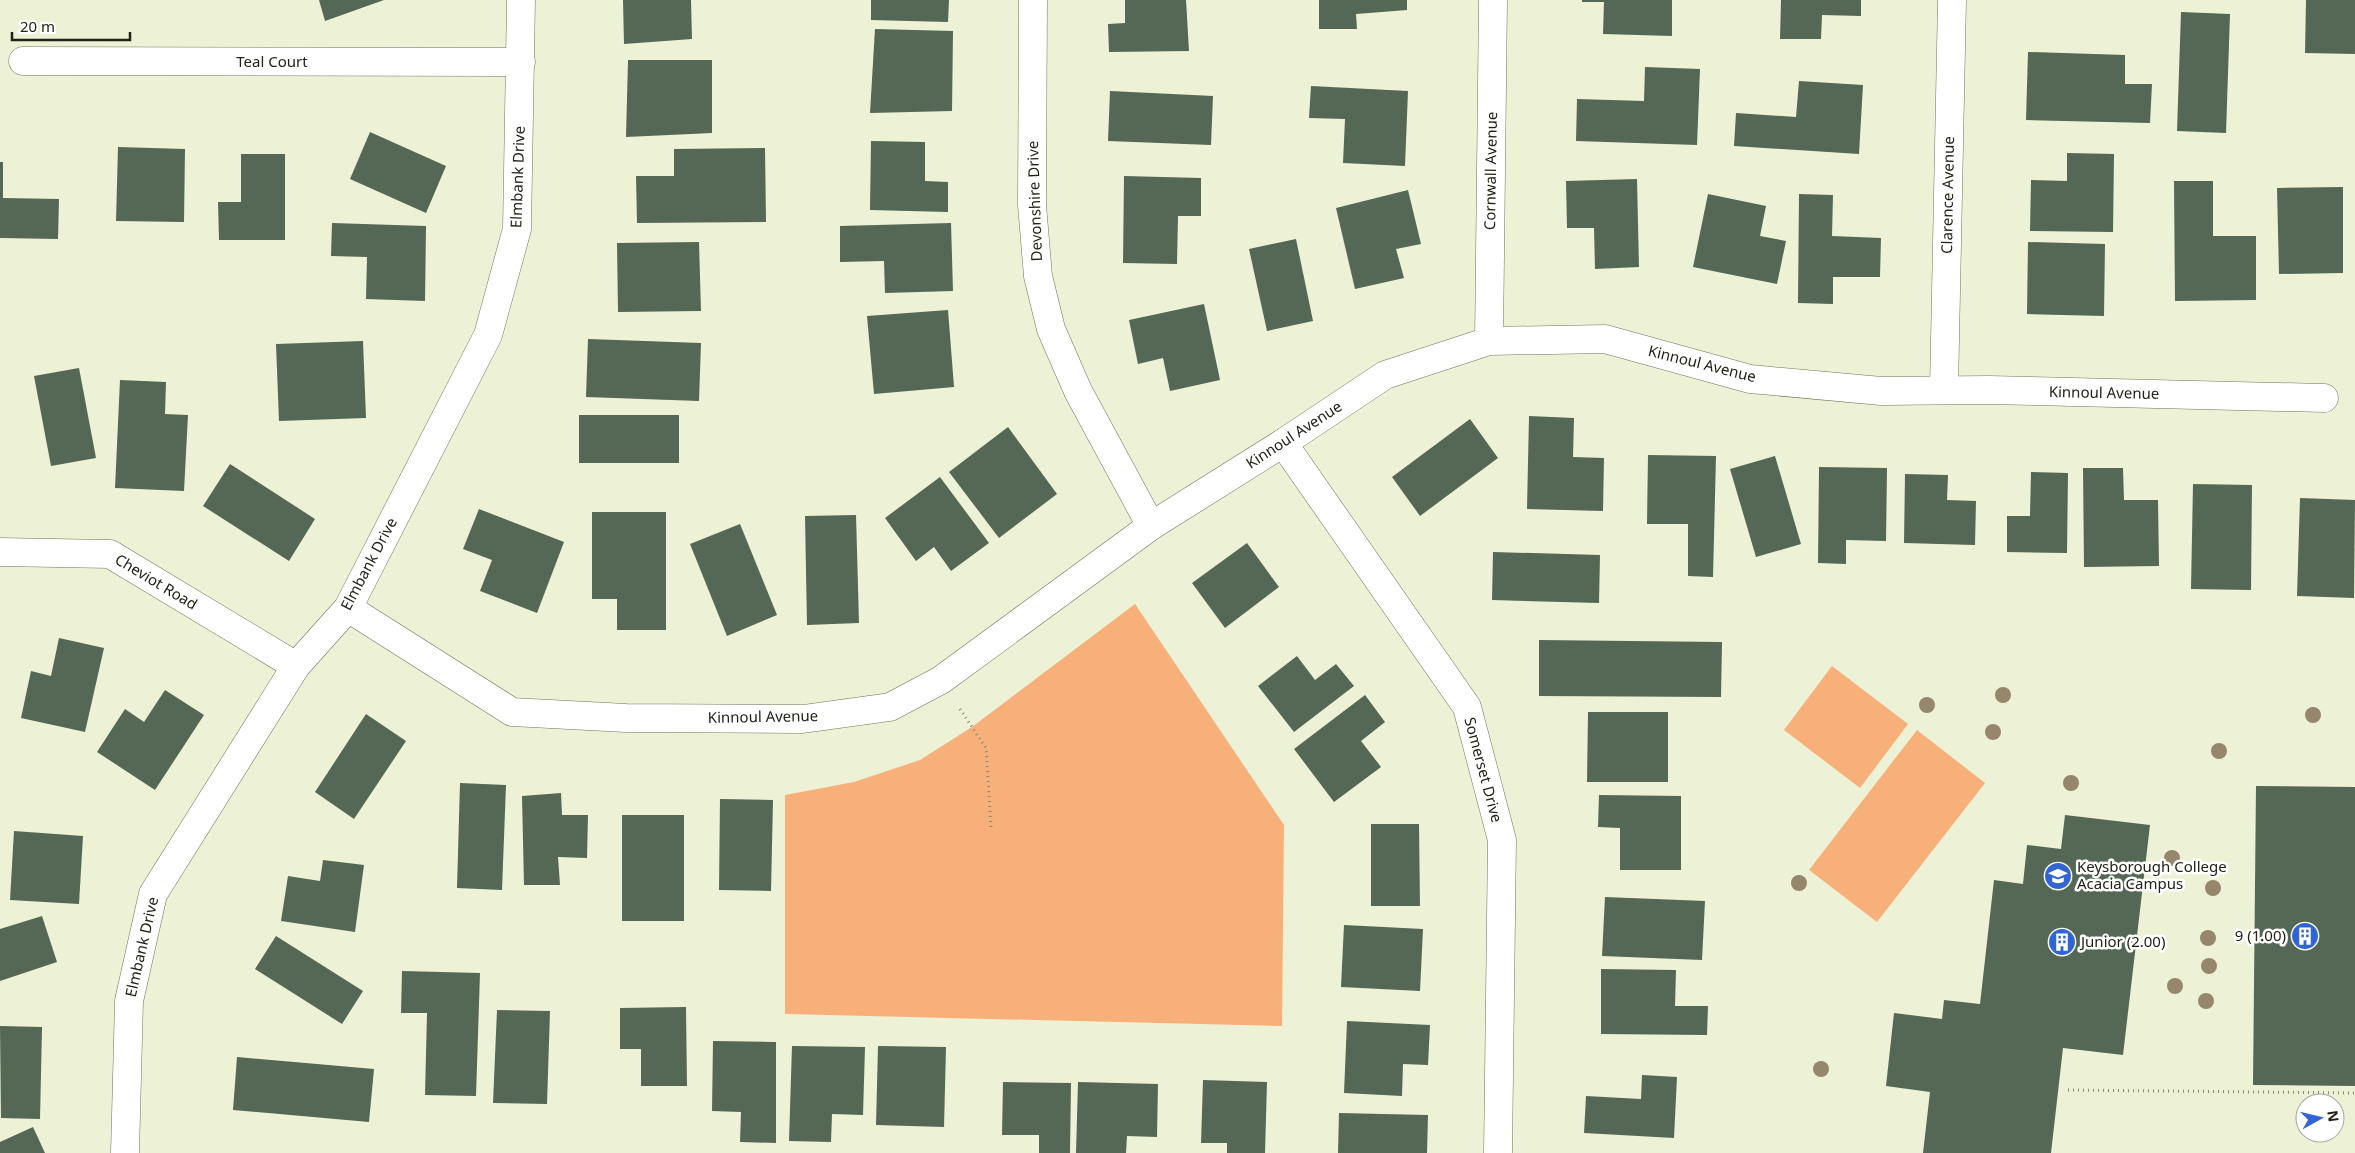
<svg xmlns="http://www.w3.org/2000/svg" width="2355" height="1153" font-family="'Noto Sans',sans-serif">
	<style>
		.green { fill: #f8b07b }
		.building { fill: #556755 }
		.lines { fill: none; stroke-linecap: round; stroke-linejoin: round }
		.street-casing { stroke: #70745c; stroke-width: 29 }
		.path { stroke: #878977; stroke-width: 3; stroke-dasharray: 1 4; stroke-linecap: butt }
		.street { stroke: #fff; stroke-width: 28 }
		.tree { fill: #96866c }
		.labels { text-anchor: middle; stroke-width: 5; stroke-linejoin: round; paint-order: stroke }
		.street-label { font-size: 15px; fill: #212218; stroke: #fff }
		.poi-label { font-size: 15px; fill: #212218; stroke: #fff; text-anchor: start }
	</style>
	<rect width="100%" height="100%" fill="#edf2d6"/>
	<g class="green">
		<path d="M1135 604 1284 825 1282 1026 785 1014V795L854 782 920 760 972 727Z"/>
		<path d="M1832 666 1908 724 1860 788 1784 730Z"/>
		<path d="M1917 730 1985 783 1877 922 1809 870Z"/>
	</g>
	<g class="building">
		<path d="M319 0H384L325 21Z"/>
		<path d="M623 0H691L692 39 624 44Z"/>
		<path d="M871 0H949L948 22 871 20Z"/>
		<path d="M1125 0H1186L1189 51 1109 52 1108 24 1125 23Z"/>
		<path d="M1319 0H1407V10L1356 14 1357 29H1319Z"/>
		<path d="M1582 0H1672V36L1603 34 1604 2H1582Z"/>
		<path d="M1781 0H1861V16L1822 15 1821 39H1780Z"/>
		<path d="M2306 0H2355V54L2305 53Z"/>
		<path d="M2181 12 2230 14 2226 133 2177 131Z"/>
		<path d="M875 29 953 31 952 111 870 113Z"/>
		<path d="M2028 52 2125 55V84H2152L2150 123 2026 120Z"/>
		<path d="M628 60H712V133L626 137Z"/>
		<path d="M1645 67 1700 69 1697 145 1576 141 1577 99 1644 101Z"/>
		<path d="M1799 81 1863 85 1859 154 1734 146 1736 113 1796 117Z"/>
		<path d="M1311 86 1408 91 1405 166 1343 163 1345 119 1309 118Z"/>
		<path d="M1110 91 1213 96 1211 145 1108 141Z"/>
		<path d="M370 132 446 166 426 213 350 179Z"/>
		<path d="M871 141 925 142V181L948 182V212L870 210Z"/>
		<path d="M118 147 185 149 184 222 116 221Z"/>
		<path d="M765 148 766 222 637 223 636 176H674V149Z"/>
		<path d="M2067 153 2114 154 2113 232 2030 231 2031 180 2067 181Z"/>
		<path d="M241 154H285V240H219L218 202H241Z"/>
		<path d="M0 162H3V198L59 199 58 239 0 238Z"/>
		<path d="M1124 176 1201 178V216H1178L1177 264 1123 263Z"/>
		<path d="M1637 179 1639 267 1595 269 1594 228H1567L1566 181Z"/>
		<path d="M2174 181H2213V236H2256V300L2175 301Z"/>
		<path d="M2343 187V273L2279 274 2277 188Z"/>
		<path d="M1408 190 1421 244 1396 249 1404 278 1355 289 1336 208Z"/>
		<path d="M1708 194 1766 206 1760 236 1786 241 1777 284 1693 267Z"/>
		<path d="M1799 194 1833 195 1832 236 1881 238 1880 277H1833V304L1798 303Z"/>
		<path d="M332 223 426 226 425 301 366 299 367 257 331 256Z"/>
		<path d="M951 223 953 291 885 293 884 261 840 262V226Z"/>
		<path d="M1296 239 1313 321 1267 331 1249 249Z"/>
		<path d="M699 242 701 311 618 312 617 243Z"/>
		<path d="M2028 242 2105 244 2104 316 2027 314Z"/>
		<path d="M1204 304 1220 380 1170 391 1163 358 1138 364 1129 320Z"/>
		<path d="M948 310 954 387 874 394 867 316Z"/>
		<path d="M588 339 701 343 699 401 586 397Z"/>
		<path d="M363 341 366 418 279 421 276 344Z"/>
		<path d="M79 368 96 458 51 466 34 376Z"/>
		<path d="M120 380 166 382 165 414 188 415 184 491 115 488Z"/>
		<rect x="579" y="415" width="100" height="48"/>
		<path d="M1529 416 1574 418 1573 457 1604 458 1603 511 1527 509Z"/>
		<path d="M1470 419 1498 458 1420 516 1392 477Z"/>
		<path d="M1008 427 1057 494 999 538 949 472Z"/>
		<path d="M1648 455 1716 456 1713 577 1688 576V524H1647Z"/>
		<path d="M1775 456 1801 544 1756 557 1730 469Z"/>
		<path d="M230 464 315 519 289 561 203 506Z"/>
		<path d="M1819 467 1887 468 1886 541 1846 540V564L1818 563Z"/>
		<path d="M2083 468H2123L2124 500H2158L2159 566 2084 567Z"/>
		<path d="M2031 472 2068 473 2067 553 2007 552V516H2030Z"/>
		<path d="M1905 474 1948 475 1947 500 1976 501 1975 545 1904 543Z"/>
		<path d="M940 477 989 543 951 571 934 547 916 561 885 518Z"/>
		<path d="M2193 484 2252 485 2251 590 2191 589Z"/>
		<path d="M2300 498 2355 500 2354 598 2297 596Z"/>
		<path d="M479 509 564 542 537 613 480 591 492 560 463 549Z"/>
		<path d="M592 512H666V630H617V599H592Z"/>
		<path d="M856 515 859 623 807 625 805 516Z"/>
		<path d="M740 524 777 615 727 636 690 544Z"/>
		<path d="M1247 543 1279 587 1225 628 1192 583Z"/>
		<path d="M1493 552 1600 555 1599 603 1492 600Z"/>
		<path d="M59 638 104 648 85 732 21 718 31 671 51 676Z"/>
		<path d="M1539 640 1722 642 1721 697 1539 696Z"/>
		<path d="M1297 656 1315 680 1336 664 1354 686 1294 732 1258 686Z"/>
		<path d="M165 690 204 715 155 790 97 752 125 709 144 722Z"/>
		<path d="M1365 695 1385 722 1361 741 1381 767 1334 802 1294 749Z"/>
		<path d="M1588 712H1668V782H1587Z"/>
		<path d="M366 714 406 741 354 819 315 792Z"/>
		<path d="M460 783 506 785 502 890 457 888Z"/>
		<path d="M2256 786 2355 787V1086L2253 1085Z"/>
		<path d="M561 793 562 815H588L587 858 558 857 560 885H524L522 796Z"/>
		<path d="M1599 795 1681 796V870H1620V828L1598 827Z"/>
		<path d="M720 799 773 800 771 891 719 890Z"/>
		<rect x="622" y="815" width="62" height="106"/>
		<path d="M2065 815 2150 825 2123 1055 2063 1048 2051 1153H1923L1930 1092 1886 1086 1894 1013 1942 1019 1944 1000 1980 1004 1994 880 2023 884 2027 845 2061 849Z"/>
		<path d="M1371 824H1419L1420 906H1371Z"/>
		<path d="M14 831 83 836 79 904 10 900Z"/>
		<path d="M323 860 364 865 355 932 281 921 288 876 320 881Z"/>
		<path d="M1605 897 1705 901 1702 960 1602 956Z"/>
		<path d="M42 916 57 962 0 981V929Z"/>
		<path d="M1344 925 1423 929 1420 991 1341 987Z"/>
		<path d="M276 936 363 991 342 1024 255 969Z"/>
		<path d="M1601 969 1676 970 1675 1006H1708L1707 1035 1601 1034Z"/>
		<path d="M402 971 480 973 476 1096 425 1095 427 1013H401Z"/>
		<path d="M686 1007 687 1086H641V1049H620V1008Z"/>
		<path d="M497 1010 550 1011 547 1104 493 1103Z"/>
		<path d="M1347 1021 1430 1025 1428 1065 1403 1064 1402 1096 1344 1093Z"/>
		<path d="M0 1026 42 1027 40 1119 1 1118Z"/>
		<path d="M713 1041 776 1042V1143L740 1142 741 1112 712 1111Z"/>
		<path d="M792 1046 865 1047 863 1115 832 1114 831 1142 789 1141Z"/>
		<path d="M878 1046 946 1047 944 1127 876 1125Z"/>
		<path d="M237 1057 374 1069 369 1122 233 1110Z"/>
		<path d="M1642 1075 1677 1077 1674 1138 1584 1133 1586 1096 1641 1099Z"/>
		<path d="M1203 1080 1267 1082 1265 1153H1227V1143H1201Z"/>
		<path d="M1003 1082 1071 1083 1070 1153H1039V1135H1002Z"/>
		<path d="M1078 1082 1158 1084 1157 1137 1127 1136 1126 1153H1076Z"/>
		<path d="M1339 1113 1428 1115 1427 1153H1338Z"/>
		<path d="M33 1127 45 1153H0V1142Z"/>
	</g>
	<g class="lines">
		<g class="street-casing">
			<g id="street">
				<path d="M1033 0 1032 205 1038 276 1051 329 1078 391 1151 526"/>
				<path d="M23 61 521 62"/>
				<path d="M1489 341 1493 0"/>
				<path d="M1944 389 1952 0"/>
				<path d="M1283 443 1467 707 1502 840 1498 1153"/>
				<path d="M0 552 110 554 296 666"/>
				<path d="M348 608 512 712 626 718 803 719 890 707 941 680 1151 526 1283 443 1385 375 1489 341 1605 339 1750 379 1881 391 1988 390 2324 398"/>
				<path d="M125 1153 129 1001 153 894 296 666 348 608 488 335 517 229 521 0"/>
			</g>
		</g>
		<g class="path">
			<path d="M960 709 986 748 991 827"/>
			<path d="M2068 1090 2355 1093"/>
		</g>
		<use href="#street" class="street"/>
	</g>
	<g class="tree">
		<circle cx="2003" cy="695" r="8"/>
		<circle cx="1927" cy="705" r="8"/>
		<circle cx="2313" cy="715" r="8"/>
		<circle cx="1993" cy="732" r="8"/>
		<circle cx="2219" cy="751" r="8"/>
		<circle cx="2071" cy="783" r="8"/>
		<circle cx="2172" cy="858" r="8"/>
		<circle cx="1799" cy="883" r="8"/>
		<circle cx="2213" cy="888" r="8"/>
		<circle cx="2208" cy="938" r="8"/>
		<circle cx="2209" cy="966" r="8"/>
		<circle cx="2175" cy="986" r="8"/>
		<circle cx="2206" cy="1001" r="8"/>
		<circle cx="1821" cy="1069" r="8"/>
	</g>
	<defs>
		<g id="school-disc" transform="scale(1.4375)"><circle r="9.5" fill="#3165d4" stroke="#fff"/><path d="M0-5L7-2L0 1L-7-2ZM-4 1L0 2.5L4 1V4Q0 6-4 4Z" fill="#fff"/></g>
		<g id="building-disc" transform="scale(1.4375)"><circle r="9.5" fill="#3165d4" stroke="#fff"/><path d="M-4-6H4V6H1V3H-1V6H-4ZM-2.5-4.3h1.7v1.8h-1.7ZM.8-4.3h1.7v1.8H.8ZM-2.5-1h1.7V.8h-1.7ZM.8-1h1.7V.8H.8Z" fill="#fff"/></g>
	</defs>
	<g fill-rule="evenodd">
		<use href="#school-disc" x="2058" y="876"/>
		<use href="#building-disc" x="2305" y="936"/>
		<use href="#building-disc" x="2062" y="942"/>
	</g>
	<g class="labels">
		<g class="street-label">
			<text x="272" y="67">Teal Court</text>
			<text transform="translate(1491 171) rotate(-89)" y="5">Cornwall Avenue</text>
			<text transform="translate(518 177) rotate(-88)" y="5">Elmbank Drive</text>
			<text transform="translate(1948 195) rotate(-89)" y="5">Clarence Avenue</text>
			<text transform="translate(1035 201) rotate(-92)" y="5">Devonshire Drive</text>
			<text transform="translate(1702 364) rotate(14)" y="5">Kinnoul Avenue</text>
			<text transform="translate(2104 393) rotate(1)" y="5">Kinnoul Avenue</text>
			<text transform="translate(1294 435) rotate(-33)" y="5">Kinnoul Avenue</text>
			<text transform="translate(369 564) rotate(-62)" y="5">Elmbank Drive</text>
			<text transform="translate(156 582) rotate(31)" y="5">Cheviot Road</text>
			<text transform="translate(763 717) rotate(-1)" y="5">Kinnoul Avenue</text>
			<text transform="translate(1483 770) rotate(75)" y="5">Somerset Drive</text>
			<text transform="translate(142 947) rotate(-77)" y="5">Elmbank Drive</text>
		</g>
		<g class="poi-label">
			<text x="2077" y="872">Keysborough College<tspan x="2077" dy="17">Acacia Campus</tspan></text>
			<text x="2286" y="941" text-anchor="end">9 (1.00)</text>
			<text x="2081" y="947">Junior (2.00)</text>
		</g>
	</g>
	<g transform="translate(2320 1118) rotate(82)"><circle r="24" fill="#ffffff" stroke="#a6a7a3"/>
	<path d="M0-4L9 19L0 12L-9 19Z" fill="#3165d4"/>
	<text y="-8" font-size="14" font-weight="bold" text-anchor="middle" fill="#212218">N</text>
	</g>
	<path d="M12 32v8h118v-8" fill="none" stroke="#212218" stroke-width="2.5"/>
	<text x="20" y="32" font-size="15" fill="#212218" stroke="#ffffff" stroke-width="4" paint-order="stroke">20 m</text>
</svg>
